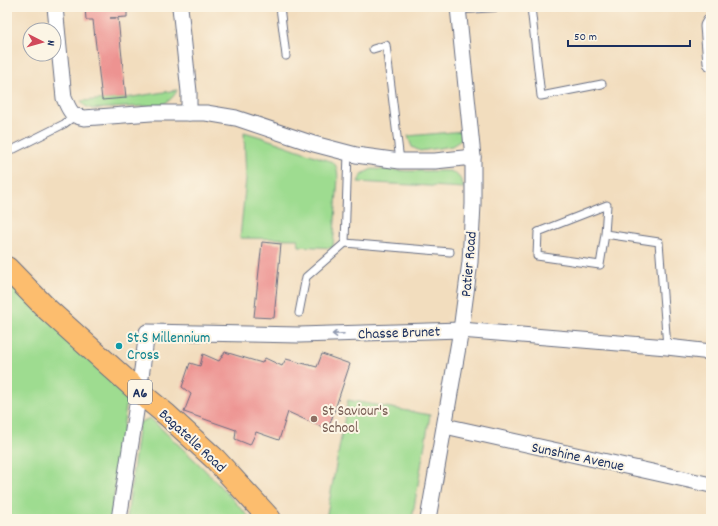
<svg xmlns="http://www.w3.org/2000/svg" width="718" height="526" font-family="Dekko,sans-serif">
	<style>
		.green { fill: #9edc90; stroke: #5c8677 }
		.building { fill: #ed9391 }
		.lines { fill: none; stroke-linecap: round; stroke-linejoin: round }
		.service-casing { stroke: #666c80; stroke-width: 9 }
		.minor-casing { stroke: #666c80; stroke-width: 17 }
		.primary-casing { stroke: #666c80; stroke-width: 24 }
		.service { stroke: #fff; stroke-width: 7 }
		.minor { stroke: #fff; stroke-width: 15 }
		.primary { stroke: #fcbd6e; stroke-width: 22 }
		.oneway { stroke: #8d97ae }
		.culture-dot { fill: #0f9aa8; stroke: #fcf5e5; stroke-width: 1.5 }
		.education-dot { fill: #8d6e63; stroke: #fcf5e5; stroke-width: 1.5 }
		.labels { text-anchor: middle; stroke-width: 4; stroke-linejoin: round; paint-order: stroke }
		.shield { fill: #fcf5e5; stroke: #5e6a86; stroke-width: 1 }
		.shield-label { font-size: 14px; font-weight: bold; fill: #1b2f5e }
		.street-label { font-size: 15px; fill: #1b2f5e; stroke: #fcf5e5 }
		.culture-label { font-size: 15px; fill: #0d838f; stroke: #fcf5e5; text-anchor: start }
		.education-label { font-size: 15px; fill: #785e54; stroke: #fcf5e5; text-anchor: start }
	</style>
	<rect width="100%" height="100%" fill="#fcf5e5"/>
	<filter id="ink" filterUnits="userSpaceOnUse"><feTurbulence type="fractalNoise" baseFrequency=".025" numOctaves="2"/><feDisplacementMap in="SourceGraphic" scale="8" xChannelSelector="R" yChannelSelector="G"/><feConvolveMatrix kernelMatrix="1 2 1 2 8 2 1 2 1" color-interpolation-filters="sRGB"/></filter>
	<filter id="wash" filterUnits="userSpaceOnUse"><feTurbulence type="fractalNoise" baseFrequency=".012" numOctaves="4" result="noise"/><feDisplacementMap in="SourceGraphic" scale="16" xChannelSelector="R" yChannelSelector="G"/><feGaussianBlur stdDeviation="0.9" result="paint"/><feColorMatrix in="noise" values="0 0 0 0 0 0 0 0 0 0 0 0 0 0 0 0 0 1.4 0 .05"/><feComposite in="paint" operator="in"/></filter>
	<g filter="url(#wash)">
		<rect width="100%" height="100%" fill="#f2ddbe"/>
		<g class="green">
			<path d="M177 90C174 97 169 101 162 105L92 109 85 106 81 101 126 98Z"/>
			<path d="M464 131 461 140 452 146 420 151 412 147 408 136Z"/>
			<path d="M244 132 261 137 321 158C335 162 337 163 338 178L333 248 299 246 298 239 240 238 246 179Z"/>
			<path d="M372 169 407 171H450C459 175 461 179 464 188L358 182 362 174Z"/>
			<path d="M7 279 122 387 127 399 111 519H7Z"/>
			<path d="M348 400 430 415 412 519H326Z"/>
			<path d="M150 418 202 467 251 519H127L139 423Z"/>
		</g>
		<g id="blocks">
			<g class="building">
				<path d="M85 7H127V17L110 18H118L126 98 102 100 93 20H86Z"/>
				<path d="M262 242 281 244 274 318 254 317Z"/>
				<path d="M225 352 262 363 265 358 282 366 286 359 317 367 322 354 350 364 328 430 288 412 279 440 256 432 250 445 235 439 236 430 184 412 191 394 182 387 190 363 200 366 203 354 219 361Z"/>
			</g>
		</g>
	</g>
	<g filter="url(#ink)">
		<use href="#blocks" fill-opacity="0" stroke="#666c80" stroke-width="1"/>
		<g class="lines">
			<g class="service-casing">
				<g id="service">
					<path d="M280 7 286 56"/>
					<path d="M531 7 541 96 602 84"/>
					<path d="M459 10 503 7"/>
					<path d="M373 49 386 45 400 161"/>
					<path d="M14 149 64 124 75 116"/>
					<path d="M605 234 600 265 537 256 538 232 607 205 605 234 659 242 667 347"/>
					<path d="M345 243 450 252"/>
					<path d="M299 313 306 277 345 243 348 153"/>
				</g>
			</g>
			<g class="minor-casing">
				<g id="minor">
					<path d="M55 7 64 98C70 111 70 115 84 118L151 113H206L236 118 314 144 356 155 400 161H435L473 157"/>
					<path d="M180 7 189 92V113"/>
					<path d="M711 21 708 26 711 63"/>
					<path d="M445 426 711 485"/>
					<path d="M119 519 139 392 147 332 299 335 461 330 667 347 711 352"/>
					<path d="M428 519 461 330 470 262 473 204V157L458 7"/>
				</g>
			</g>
			<g class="primary-casing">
				<path id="primary" d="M7 268 48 310 139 392 167 415 215 459 270 519"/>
			</g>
			<use href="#service" class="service"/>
			<use href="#minor" class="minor"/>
			<use href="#primary" class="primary"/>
		</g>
		<defs><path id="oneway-shaft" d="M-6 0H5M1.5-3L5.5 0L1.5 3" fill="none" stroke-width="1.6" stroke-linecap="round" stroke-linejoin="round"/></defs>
		<use class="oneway" href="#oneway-shaft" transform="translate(338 334) rotate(178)"/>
	</g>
	<circle class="culture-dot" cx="119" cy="346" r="4"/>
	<circle class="education-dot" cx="314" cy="419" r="4"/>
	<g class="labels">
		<rect class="shield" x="128" y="380" width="24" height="24" rx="3"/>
		<g class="shield-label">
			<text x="140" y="397">A6</text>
		</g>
		<g class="street-label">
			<text transform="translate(468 264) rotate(-85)" y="5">Patier Road</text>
			<text transform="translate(399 332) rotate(-2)" y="5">Chasse Brunet</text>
			<text transform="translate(193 440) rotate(43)" y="5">Bagatelle Road</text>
			<text transform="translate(578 456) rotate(12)" y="5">Sunshine Avenue</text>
		</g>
		<g class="culture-label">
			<text x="127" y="342">St.S Millennium<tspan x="127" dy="17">Cross</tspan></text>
		</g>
		<g class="education-label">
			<text x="322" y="415">St Saviour's<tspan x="322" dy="17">School</tspan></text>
		</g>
	</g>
	<rect width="718" height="526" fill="none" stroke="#fcf5e5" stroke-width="24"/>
	<g transform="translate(42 42) rotate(96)"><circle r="19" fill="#fcf5e5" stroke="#a2a6af"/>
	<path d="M0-3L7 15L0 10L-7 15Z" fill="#d1495b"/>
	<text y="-6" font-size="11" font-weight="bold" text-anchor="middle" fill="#1b2f5e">N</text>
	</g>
	<path d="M568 40v6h122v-6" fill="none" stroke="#1b2f5e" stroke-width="2"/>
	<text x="574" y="40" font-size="12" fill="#1b2f5e" stroke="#fcf5e5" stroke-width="3" paint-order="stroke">50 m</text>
</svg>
